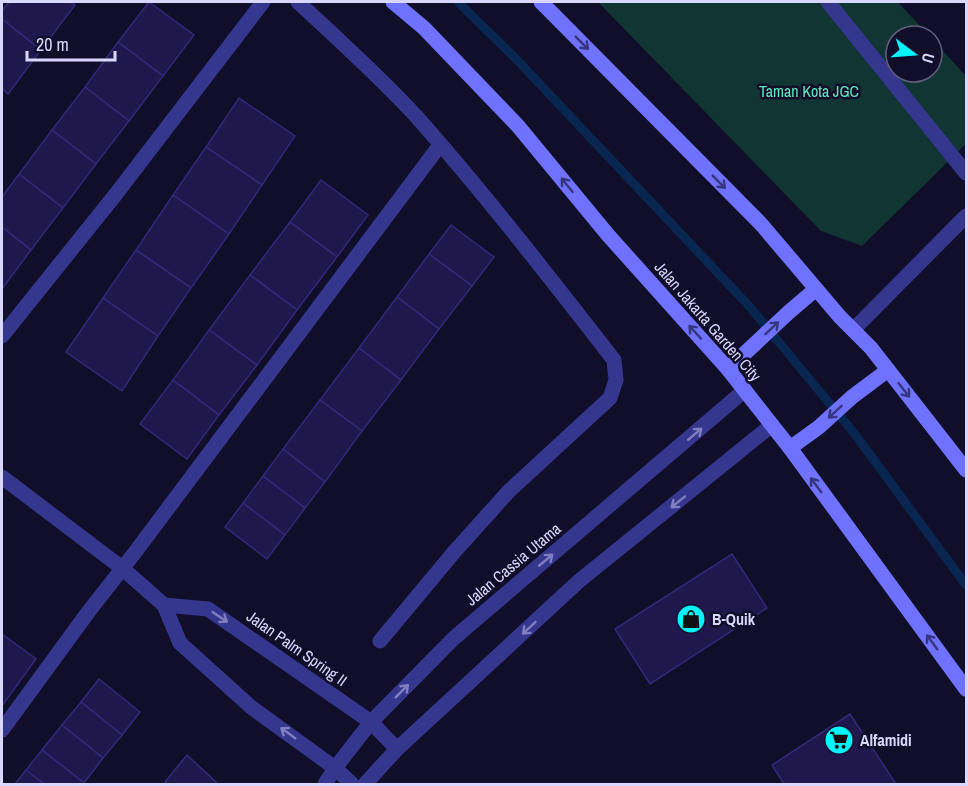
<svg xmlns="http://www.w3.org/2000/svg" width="968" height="786" font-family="'Archivo Narrow',sans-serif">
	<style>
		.green { fill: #103532 }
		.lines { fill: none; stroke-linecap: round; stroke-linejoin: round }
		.stream { stroke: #082650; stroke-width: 9 }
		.building { fill: #20184d; stroke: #34287b; stroke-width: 1.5 }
		.street { stroke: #35368d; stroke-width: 15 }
		.secondary { stroke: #6e72ff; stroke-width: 15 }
		.oneway { stroke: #36367f }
		.oneway2 { stroke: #7f7ec0 }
		.labels { text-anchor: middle; stroke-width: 5; stroke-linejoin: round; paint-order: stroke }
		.park-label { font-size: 16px; fill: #58eabe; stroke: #110e2a }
		.street-label { font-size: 16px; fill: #dad7ff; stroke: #110e2a }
		.poi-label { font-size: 16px; font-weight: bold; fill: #dad7ff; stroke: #110e2a; text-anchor: start }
	</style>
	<rect width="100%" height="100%" fill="#110e2a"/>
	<path class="green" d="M598 2H898L929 36H896V72H932V39L966 76V144L862 246 821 231Z"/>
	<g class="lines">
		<path class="stream" d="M458 2 519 62 749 306 854 433 966 585"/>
	</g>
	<g class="building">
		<path d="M9 2H70L75 5 41 50 2 19V11Z"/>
		<path d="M149 2 194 35 163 76 118 42Z"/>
		<path d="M2 19 41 50 8 94 2 88Z"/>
		<path d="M118 42 163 76 129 121 85 87Z"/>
		<path d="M85 87 129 121 96 164 52 130Z"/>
		<path d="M239 98 295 136 262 185 206 147Z"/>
		<path d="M52 130 96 164 63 208 19 174Z"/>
		<path d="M206 147 262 185 229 234 173 195Z"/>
		<path d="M19 174 63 208 31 250 2 227V197Z"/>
		<path d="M321 180 368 215 337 257 290 222Z"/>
		<path d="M173 195 229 234 191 288 136 250Z"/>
		<path d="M290 222 337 257 297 310 250 275Z"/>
		<path d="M451 225 494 257 472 286 429 254Z"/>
		<path d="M2 227 31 250 2 289Z"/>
		<path d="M136 250 191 288 158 336 103 298Z"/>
		<path d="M429 254 472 286 439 329 397 297Z"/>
		<path d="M250 275 297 310 257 365 209 330Z"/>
		<path d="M397 297 439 329 401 380 359 348Z"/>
		<path d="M103 298 158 336 122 391 66 352Z"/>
		<path d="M209 330 257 365 219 415 173 380Z"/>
		<path d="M359 348 401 380 362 431 320 400Z"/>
		<path d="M173 380 219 415 187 459 140 424Z"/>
		<path d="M320 400 362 431 325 482 283 449Z"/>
		<path d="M283 449 325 482 305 508 263 476Z"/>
		<path d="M263 476 305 508 285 535 243 503Z"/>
		<path d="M243 503 285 535 267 559 225 527Z"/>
		<path d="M732 554 767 608 650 684 615 629Z"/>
		<path d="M2 634 36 659 2 706Z"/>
		<path d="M99 679 140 712 122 735 81 702Z"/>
		<path d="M81 702 122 735 103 758 62 725Z"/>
		<path d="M850 714 896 784H784L772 765Z"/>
		<path d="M62 725 103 758 84 783 42 750Z"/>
		<path d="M42 750 84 783 82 784H44L26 770Z"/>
		<path d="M187 755 218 784H168L165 782Z"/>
		<path d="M26 770 44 784H15Z"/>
	</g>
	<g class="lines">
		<g class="street">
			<path d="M298 2C338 39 379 76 416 116 485 194 550 278 614 360L616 380 610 398 509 491 455 551 380 641"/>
			<path d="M828 2 966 173"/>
			<path d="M853 330 966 216"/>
			<path d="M2 336 116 194 263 2"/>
			<path d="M2 477 122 568 164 605 180 643 251 707 335 768 352 784"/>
			<path d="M164 605 208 609 371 722 397 749"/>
			<path d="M2 730 89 611 136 551 440 145"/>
			<path d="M325 784 335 768 371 722 454 638 745 390"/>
			<path d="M365 784 397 749 579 581 772 425"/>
		</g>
		<g class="secondary">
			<path d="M393 2 424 28 518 126 608 235 728 369 790 448 966 689"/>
			<path d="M541 2 761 224 840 317 871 348 966 470"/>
			<path d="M728 369 789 312 816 289"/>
			<path d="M790 448 819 427 852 397 888 370"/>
		</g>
	</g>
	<defs><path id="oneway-shaft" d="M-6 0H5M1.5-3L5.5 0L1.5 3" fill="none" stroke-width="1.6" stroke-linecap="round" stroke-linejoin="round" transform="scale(1.5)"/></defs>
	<g class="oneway">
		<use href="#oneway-shaft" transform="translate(582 43) rotate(45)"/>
		<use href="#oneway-shaft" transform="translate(719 182) rotate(45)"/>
		<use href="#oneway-shaft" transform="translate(567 185) rotate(-129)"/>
		<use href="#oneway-shaft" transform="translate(772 328) rotate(-43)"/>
		<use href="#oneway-shaft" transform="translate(695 332) rotate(-132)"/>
		<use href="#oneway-shaft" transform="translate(904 390) rotate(52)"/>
		<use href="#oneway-shaft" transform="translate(835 412) rotate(137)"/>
		<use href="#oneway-shaft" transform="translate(816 485) rotate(-126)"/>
		<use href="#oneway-shaft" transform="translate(932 642) rotate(-126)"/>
	</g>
	<g class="oneway2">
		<use href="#oneway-shaft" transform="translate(695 434) rotate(-40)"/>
		<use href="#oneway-shaft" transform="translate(678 502) rotate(141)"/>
		<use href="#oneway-shaft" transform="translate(546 560) rotate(-40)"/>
		<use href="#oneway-shaft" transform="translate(220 617) rotate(34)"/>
		<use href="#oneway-shaft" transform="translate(529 628) rotate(137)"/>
		<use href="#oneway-shaft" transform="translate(402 691) rotate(-45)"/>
		<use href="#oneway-shaft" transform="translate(288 733) rotate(-144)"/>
	</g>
	<defs>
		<g id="shop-disc" transform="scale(1.5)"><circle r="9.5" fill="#03f3ff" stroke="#110e2a"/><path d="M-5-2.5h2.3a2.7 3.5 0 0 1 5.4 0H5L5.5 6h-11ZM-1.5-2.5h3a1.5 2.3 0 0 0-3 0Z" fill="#111"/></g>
		<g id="supermarket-disc" transform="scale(1.5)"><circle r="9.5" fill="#03f3ff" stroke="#110e2a"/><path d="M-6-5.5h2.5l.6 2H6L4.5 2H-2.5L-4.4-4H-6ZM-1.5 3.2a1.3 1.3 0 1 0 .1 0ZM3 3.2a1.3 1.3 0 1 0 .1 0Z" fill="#111"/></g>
	</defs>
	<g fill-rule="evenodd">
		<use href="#shop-disc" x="691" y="619"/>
		<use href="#supermarket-disc" x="839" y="740"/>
	</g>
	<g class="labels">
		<g class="park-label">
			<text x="809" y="97">Taman Kota JGC</text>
		</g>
		<g class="street-label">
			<text transform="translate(708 321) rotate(49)" y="6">Jalan Jakarta Garden City</text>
			<text transform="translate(513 564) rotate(-40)" y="6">Jalan Cassia Utama</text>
			<text transform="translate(297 648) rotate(35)" y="6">Jalan Palm Spring II</text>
		</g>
		<g class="poi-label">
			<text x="712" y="625">B-Quik</text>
			<text x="860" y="746">Alfamidi</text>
		</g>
	</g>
	<rect width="968" height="786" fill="none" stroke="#dad7ff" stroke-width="6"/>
	<g transform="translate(914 54) rotate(106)"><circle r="28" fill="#110e2a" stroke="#615e7f" stroke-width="1.5"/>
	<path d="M0-4.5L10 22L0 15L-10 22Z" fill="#03f3ff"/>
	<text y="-9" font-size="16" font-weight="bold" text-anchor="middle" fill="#dad7ff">U</text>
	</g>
	<path d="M27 51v9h88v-9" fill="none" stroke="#dad7ff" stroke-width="3"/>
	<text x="36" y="51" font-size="18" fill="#dad7ff" stroke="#110e2a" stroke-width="4.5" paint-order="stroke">20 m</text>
</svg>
